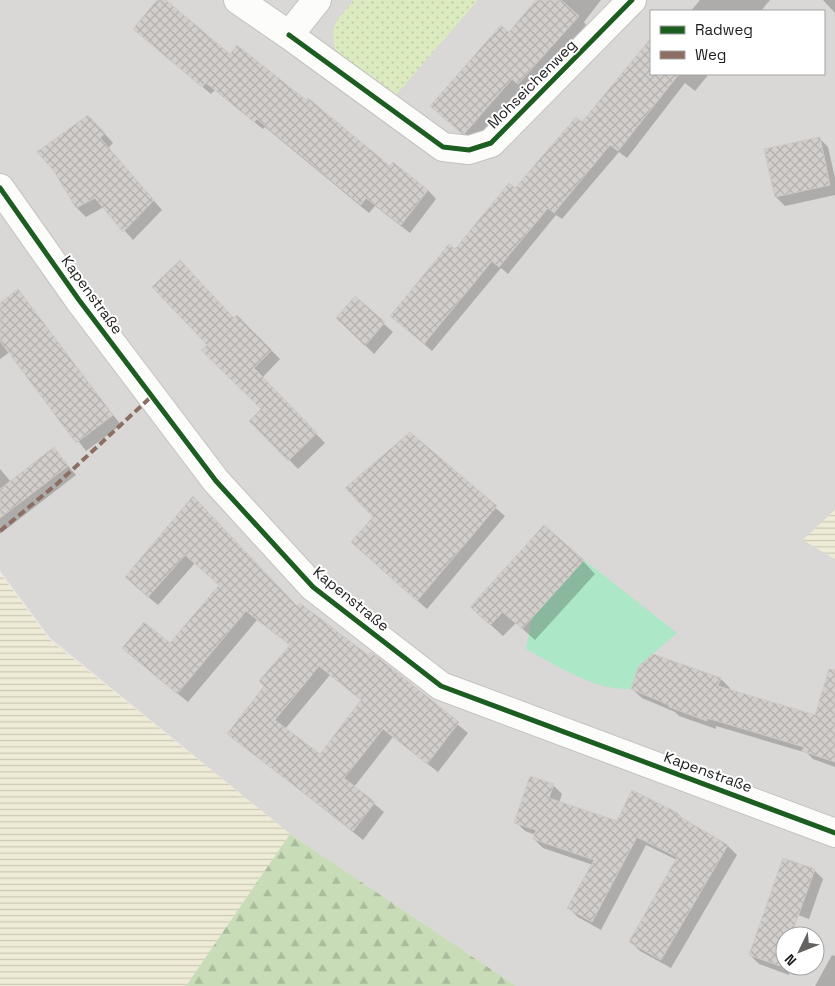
<svg xmlns="http://www.w3.org/2000/svg" width="835" height="986" font-family="'Space Grotesk',sans-serif">
	<style>
		.residential { fill: #dad8d6; fill-rule: evenodd }
		.farmland { fill: url(#farmland-rules) }
		.grass { fill: url(#grass-dots) }
		.forest { fill: url(#forest-firs) }
		.pitch { fill: #ace7c7 }
		.shadow { fill: #0003; fill-rule: evenodd }
		.building { fill: url(#building-cross-hatch); stroke: #cfc9c5; fill-rule: evenodd }
		.lines { fill: none; stroke-linecap: round; stroke-linejoin: round }
		.minor-casing { stroke: #c4c2c0; stroke-width: 30 }
		.minor { stroke: #fcfcfb; stroke-width: 28 }
		.quiet { stroke: #8d6e63; stroke-width: 4; stroke-dasharray: 8 4; stroke-linecap: butt }
		.cycleway-casing { stroke: #fff; stroke-width: 8 }
		.cycleway { stroke: #1b5e20; stroke-width: 5 }
		.labels { text-anchor: middle; stroke-width: 4; stroke-linejoin: round; paint-order: stroke }
		.street-label { font-size: 15px; fill: #1c1c1c; stroke: #fff }
	</style>
	<defs>
		<pattern id="farmland-rules" width="6" height="5" patternUnits="userSpaceOnUse" patternTransform="scale(1.25)"><rect width="6" height="5" fill="#eeebd6"/><path d="M0 2.5h6" fill="none" stroke="#ccc9b7"/></pattern>
		<pattern id="grass-dots" width="8" height="8" patternUnits="userSpaceOnUse" patternTransform="scale(1.25)"><rect width="8" height="8" fill="#dcebbf"/><path d="M2 2h.1M6 6h.1" fill="none" stroke="#bcc9a4" stroke-width="1.8" stroke-linecap="round"/></pattern>
		<pattern id="forest-firs" width="22" height="20" patternUnits="userSpaceOnUse" patternTransform="scale(1.25)"><rect width="22" height="20" fill="#c8dcb7"/><path d="M5 1l3.5 6h-7zM16 11l3.5 6h-7z" fill="#abbc9d"/></pattern>
		<pattern id="building-cross-hatch" width="8" height="8" patternUnits="userSpaceOnUse" patternTransform="scale(1.25)"><rect width="8" height="8" fill="#d2cecb"/><path d="M0 0l8 8M0 8l8-8" fill="none" stroke="#b4b0ae"/></pattern>
	</defs>
	<rect width="100%" height="100%" fill="#ece8e4"/>
	<path class="residential" d="M0 0H835V510L803 540 835 559V986H516L290 834 50 638 0 571ZM651 11H824V74H651ZM785 936H815V966H785Z"/>
	<g class="farmland">
		<path d="M835 510V559L803 540Z"/>
		<path d="M0 573 49 639 290 834 186 986H0Z"/>
	</g>
	<path class="grass" d="M354 0H478L394 97 337 56C329 24 334 24 354 0Z"/>
	<path class="forest" d="M290 834 516 986H186Z"/>
	<path class="pitch" d="M584 560 677 633 639 666 631 689C595 691 558 666 526 649L532 617Z"/>
	<g class="shadow">
		<path d="M158 0H164L230 55 390 168 428 190 436 199 410 233 375 206 369 213 265 127 263 129 215 90 211 94 143 37Z"/>
		<path d="M538 0H601L584 22 586 25 527 92 522 87 473 142 470 141 431 106 509 34Z"/>
		<path d="M700 0H770L761 11H691Z"/>
		<path d="M823 0H835V13Z"/>
		<path d="M651 59V74H709L695 91 685 83 627 158 619 152 562 219 556 215 508 274 501 268 432 351 400 323 455 251 582 124Z"/>
		<path d="M97 125 113 143 108 148 162 210 133 240 104 207 86 217 77 208 55 170Z"/>
		<path d="M819 138 828 147 835 178V195L785 206 776 197Z"/>
		<path d="M18 291 121 425 86 451 10 352 0 359V305Z"/>
		<path d="M355 298 393 332 374 354 338 318Z"/>
		<path d="M237 316 280 359 262 378 325 443 298 469 251 421 263 409Z"/>
		<path d="M410 434 505 516 427 609 361 551Z"/>
		<path d="M54 449 76 475 0 534V469L11 482Z"/>
		<path d="M193 498 297 608 368 657 371 654 468 733 438 772 393 737 354 787 384 812 363 840 229 734 265 686 291 646 257 620 188 702 134 658 170 645 220 585 195 563 158 605 136 587ZM330 675 362 701 320 756 285 729Z"/>
		<path d="M583 561 595 574 535 640 516 623 503 636 484 619Z"/>
		<path d="M721 679 730 688 729 690 816 717 835 683V767L813 759 807 753 716 726V729L679 716 675 712 642 698 632 689Z"/>
		<path d="M553 785 562 794 559 803 618 823 633 792 678 814 684 820 728 846 737 855 671 968 640 951 631 942 677 860 646 845 601 930 578 917 569 908 593 865 543 848 534 839 536 835 525 831 516 822Z"/>
		<path d="M814 870 823 879 809 919 779 908Z"/>
		<path d="M764 917 796 936H785V966H792L789 975 759 964 750 955Z"/>
		<path d="M832 955 835 956V986H815Z"/>
	</g>
	<g class="building">
		<path d="M157 0H166L230 54 237 45 306 100 308 98 390 166 393 162 428 190 401 225 366 198 361 205 257 119 254 122 206 83 202 87 133 29Z"/>
		<path d="M536 0H561L579 16 518 84 512 79 464 134 461 133 430 106 501 25 509 32Z"/>
		<path d="M651 38V74H679L618 151 610 145 554 213 548 208 499 267 492 261 424 344 390 316 449 244 455 249 509 183 515 188 576 117 582 122Z"/>
		<path d="M88 115 105 133 100 138 154 200 123 232 95 198 76 208 54 171 37 152Z"/>
		<path d="M820 137 830 185 775 197 764 149Z"/>
		<path d="M180 260 234 318 237 315 272 350 254 368 317 433 288 461 249 421 261 409 201 350 207 345 152 287Z"/>
		<path d="M18 289 113 415 76 443 0 341V303Z"/>
		<path d="M355 296 385 322 365 346 336 318Z"/>
		<path d="M410 432 497 506 417 601 351 542 373 517 345 488Z"/>
		<path d="M54 447 68 466 0 518V489Z"/>
		<path d="M193 496 297 606 300 603 368 655 371 652 459 722 427 764 383 729 344 778 375 802 353 831 227 734 264 686 259 681 290 645 246 611 177 694 122 648 144 622 170 643 219 585 185 555 148 597 125 577ZM319 666 361 700 320 754 275 720Z"/>
		<path d="M544 525 584 560 522 629 503 612 490 625 470 607Z"/>
		<path d="M653 654 721 678 718 686 815 715 829 669 835 670V762L802 751 804 747 707 718V721L669 707V705L631 689 639 666Z"/>
		<path d="M530 776 554 784 549 798 617 821 632 790 678 813 677 815 728 845 661 960 629 942 677 857 637 837 592 922 567 908 594 860 533 839 536 830 514 823Z"/>
		<path d="M783 858 815 869 791 936H785V953L780 966 749 955Z"/>
	</g>
	<g class="lines">
		<g class="minor-casing">
			<g id="minor">
				<path d="M238 0 289 35 317 0"/>
				<path d="M289 35 443 147 469 150 491 143 632 0"/>
				<path d="M0 188 79 300 216 481 313 587 441 686 835 833"/>
			</g>
		</g>
		<use href="#minor" class="minor"/>
		<path class="quiet" d="M0 531 58 483 152 396"/>
		<g class="cycleway-casing">
			<g id="cycleway">
				<path d="M289 35 443 147 469 150 491 143 632 0"/>
				<path d="M0 188 79 300 216 481 313 587 441 686 835 833"/>
			</g>
		</g>
		<use href="#cycleway" class="cycleway"/>
	</g>
	<g class="labels">
		<g class="street-label">
			<text transform="translate(532 84) rotate(-45)" y="5">Mohseichenweg</text>
			<text transform="translate(92 295) rotate(54)" y="5">Kapenstraße</text>
			<text transform="translate(351 599) rotate(39)" y="5">Kapenstraße</text>
			<text transform="translate(708 772) rotate(20)" y="5">Kapenstraße</text>
		</g>
	</g>
	<rect x="650" y="10" width="175" height="65" fill="#ffffff" stroke="#a4a4a4"/>
	<rect x="660" y="26" width="25" height="8" fill="#1b5e20" stroke="#a4a4a4"/>
	<text x="695" y="35" font-size="15" fill="#1c1c1c">Radweg</text>
	<rect x="660" y="51" width="25" height="8" fill="#8d6e63" stroke="#a4a4a4"/>
	<text x="695" y="60" font-size="15" fill="#1c1c1c">Weg</text>
	<g transform="translate(800 951) rotate(227)"><circle r="24" fill="#ffffff" stroke="#a4a4a4"/>
	<path d="M0-4L9 19L0 12L-9 19Z" fill="#656362"/>
	<text y="-8" font-size="14" font-weight="bold" text-anchor="middle" fill="#1c1c1c">N</text>
	</g>
</svg>
